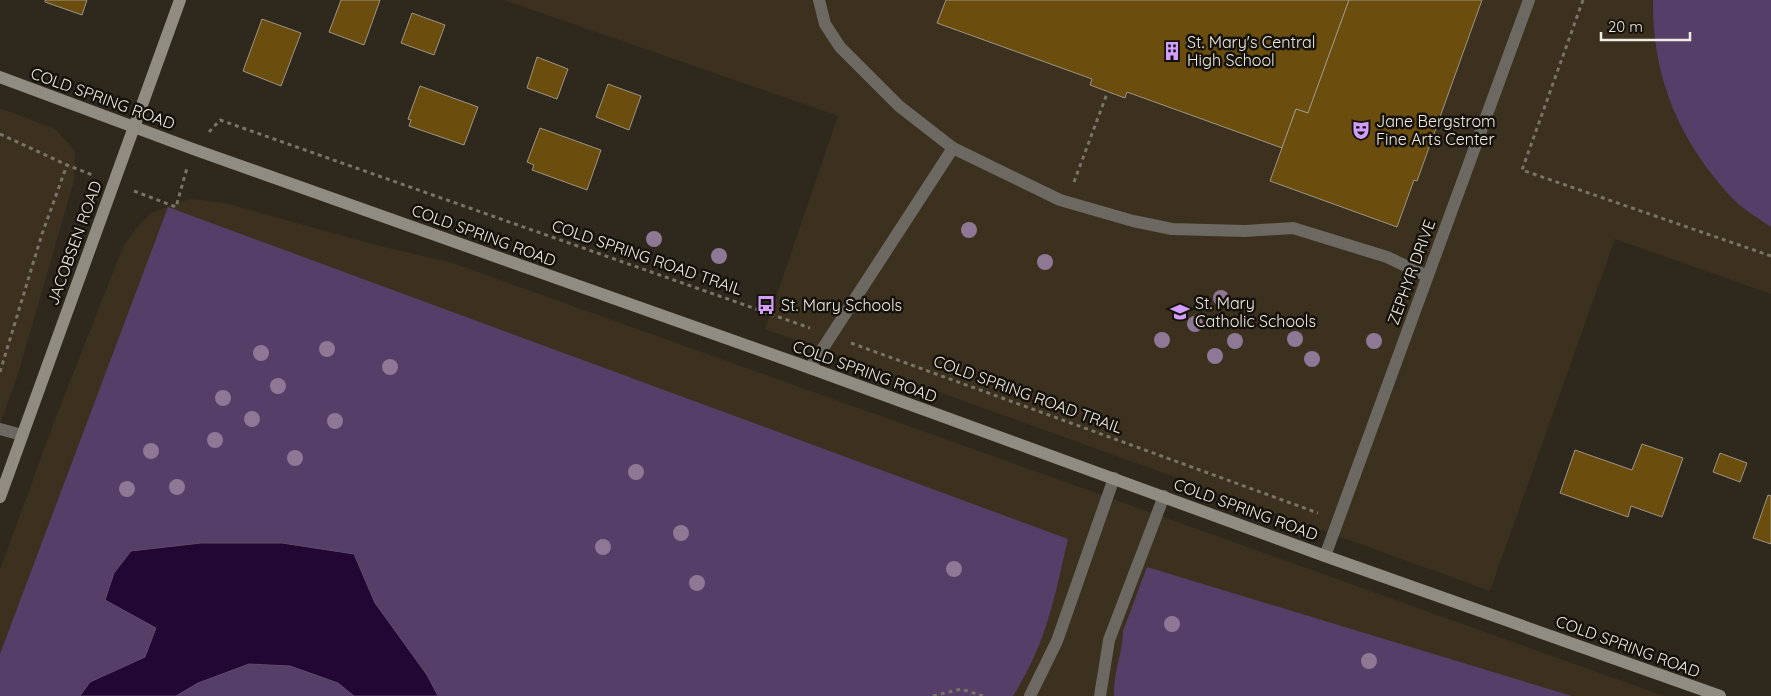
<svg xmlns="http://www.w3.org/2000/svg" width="1771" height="696" font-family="Quicksand,sans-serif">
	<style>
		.built { fill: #3c311f }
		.green { fill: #553e68 }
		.water { fill: #220633; stroke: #604b68 }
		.building { fill: #6b4e0d; stroke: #9d9485 }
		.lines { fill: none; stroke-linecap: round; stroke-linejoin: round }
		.path { stroke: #797368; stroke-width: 3; stroke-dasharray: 4 4; stroke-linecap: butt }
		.lane { stroke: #6c6862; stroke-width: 12 }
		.secondary { stroke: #918c81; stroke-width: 12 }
		.tree { fill: #8e7895 }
		.labels { text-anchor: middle; stroke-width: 5; stroke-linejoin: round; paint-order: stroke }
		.poi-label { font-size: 16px; fill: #f0ebe3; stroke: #15120c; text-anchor: start }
		.street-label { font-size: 16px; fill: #f0ebe3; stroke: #15120c }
	</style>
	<rect width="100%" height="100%" fill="#2f281c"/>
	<g class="built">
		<path d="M504 0H1771V294L1615 239 1490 591 765 329 838 116Z"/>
		<path d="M0 108 55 129 75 151 74 181 18 374 0 424Z"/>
		<path d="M189 199 225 203 372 244 453 263 1664 696H0V570L54 422 123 247 137 227 151 213Z"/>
	</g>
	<g class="green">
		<path d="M1653 0H1771V227C1759 219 1744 210 1734 200 1680 143 1652 78 1653 0Z"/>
		<path d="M168 207 1068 539C1054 599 1047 642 1013 696H0V654Z"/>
		<path d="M1147 567 1572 696H1114C1113 672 1123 652 1123 631Z"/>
	</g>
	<path class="water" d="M201 543H282L354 554 375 603 427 675 438 696H354L338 683 290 666 249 664 198 683 176 696H80L90 682 145 657 156 628 105 600 114 573 131 551Z"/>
	<g class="building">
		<path d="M45 0H87L82 15 45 2Z"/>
		<path d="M341 0H380L364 45 329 32Z"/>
		<path d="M946 0H1349L1308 113 1296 109 1282 148 1127 92 1125 98 1090 85 1092 79 937 23Z"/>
		<path d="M1349 0H1482L1417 181 1414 180 1397 227 1270 181 1296 109 1308 113Z"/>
		<path d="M412 13 445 25 434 55 401 43Z"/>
		<path d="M262 19 301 33 281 86 243 71Z"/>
		<path d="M537 57 568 69 557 99 527 88Z"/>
		<path d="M608 84 641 96 629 130 596 117Z"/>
		<path d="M420 86 478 107 464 145 409 126 411 120 408 119Z"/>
		<path d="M540 128 601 150 587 190 532 170 534 165 527 162Z"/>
		<path d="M1642 444 1683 458 1662 517 1631 506 1628 517 1560 493 1575 450 1632 470Z"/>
		<path d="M1720 453 1747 463 1740 482 1713 472Z"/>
		<path d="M1768 495 1771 496V544L1753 538Z"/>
	</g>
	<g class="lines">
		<g class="path">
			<path d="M1583 0 1522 170 1771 256"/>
			<path d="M209 132 220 120 810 328"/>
			<path d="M0 134 67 165 95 176"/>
			<path d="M1074 182 1108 91"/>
			<path d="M134 191 176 207 187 168"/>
			<path d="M851 343 1318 513"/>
			<path d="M0 372 42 234 67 165"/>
			<path d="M933 696 961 689 983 696"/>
		</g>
		<g class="lane">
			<path d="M819 0 825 24 840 47 899 106 953 148 1060 200 1133 221 1172 229 1245 231 1293 228 1387 257 1427 276"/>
			<path d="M810 368 953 148"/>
			<path d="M0 429 22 435"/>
			<path d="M1325 556 1529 0"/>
			<path d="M1030 696 1057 641 1114 478"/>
			<path d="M1100 696 1109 640 1164 496"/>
		</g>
		<g class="secondary">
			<path d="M0 77 193 149 810 368 1325 556 1720 696"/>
			<path d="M0 497 180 0"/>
		</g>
	</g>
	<g class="tree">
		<circle cx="969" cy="230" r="8"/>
		<circle cx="654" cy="239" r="8"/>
		<circle cx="719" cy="256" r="8"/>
		<circle cx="1045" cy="262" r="8"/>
		<circle cx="1221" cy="298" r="8"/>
		<circle cx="1195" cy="324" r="8"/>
		<circle cx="1295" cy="339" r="8"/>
		<circle cx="1162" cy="340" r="8"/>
		<circle cx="1235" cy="341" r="8"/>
		<circle cx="1374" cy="341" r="8"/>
		<circle cx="327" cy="349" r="8"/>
		<circle cx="261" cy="353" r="8"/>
		<circle cx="1215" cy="356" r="8"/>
		<circle cx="1312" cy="359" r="8"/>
		<circle cx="390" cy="367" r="8"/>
		<circle cx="278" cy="386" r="8"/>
		<circle cx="223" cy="398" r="8"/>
		<circle cx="252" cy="419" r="8"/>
		<circle cx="335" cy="421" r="8"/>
		<circle cx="215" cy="440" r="8"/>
		<circle cx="151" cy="451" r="8"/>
		<circle cx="295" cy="458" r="8"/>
		<circle cx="636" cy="472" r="8"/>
		<circle cx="177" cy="487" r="8"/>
		<circle cx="127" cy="489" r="8"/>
		<circle cx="681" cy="533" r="8"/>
		<circle cx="603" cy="547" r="8"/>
		<circle cx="954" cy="569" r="8"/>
		<circle cx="697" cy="583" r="8"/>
		<circle cx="1172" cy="624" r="8"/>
		<circle cx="1369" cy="661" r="8"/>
	</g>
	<defs>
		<g id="building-bare" transform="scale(1.5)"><path d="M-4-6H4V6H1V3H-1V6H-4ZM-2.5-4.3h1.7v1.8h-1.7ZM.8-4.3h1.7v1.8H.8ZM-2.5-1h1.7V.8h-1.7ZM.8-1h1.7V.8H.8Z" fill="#d29dfd" stroke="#15120c" stroke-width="2.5" paint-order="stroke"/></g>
		<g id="theatre-bare" transform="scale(1.5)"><path d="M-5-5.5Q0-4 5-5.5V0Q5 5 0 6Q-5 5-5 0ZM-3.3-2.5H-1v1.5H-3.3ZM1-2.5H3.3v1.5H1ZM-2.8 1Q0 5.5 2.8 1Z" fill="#d29dfd" stroke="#15120c" stroke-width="2.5" paint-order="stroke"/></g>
		<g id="bus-bare" transform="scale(1.5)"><path d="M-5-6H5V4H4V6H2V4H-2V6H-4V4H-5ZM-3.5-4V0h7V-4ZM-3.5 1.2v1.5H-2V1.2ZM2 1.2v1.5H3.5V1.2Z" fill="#d29dfd" stroke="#15120c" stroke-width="2.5" paint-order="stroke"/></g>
		<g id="school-bare" transform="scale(1.5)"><path d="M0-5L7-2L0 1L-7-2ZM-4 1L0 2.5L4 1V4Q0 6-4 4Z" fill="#d29dfd" stroke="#15120c" stroke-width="2.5" paint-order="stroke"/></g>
	</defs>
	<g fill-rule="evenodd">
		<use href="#building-bare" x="1172" y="51"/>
		<use href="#theatre-bare" x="1361" y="130"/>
		<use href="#bus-bare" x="766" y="305"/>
		<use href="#school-bare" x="1180" y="312"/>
	</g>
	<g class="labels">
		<g class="poi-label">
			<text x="1187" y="48">St. Mary's Central<tspan x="1187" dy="18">High School</tspan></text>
			<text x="1376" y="127">Jane Bergstrom<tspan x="1376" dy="18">Fine Arts Center</tspan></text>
			<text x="1195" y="309">St. Mary<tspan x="1195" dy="18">Catholic Schools</tspan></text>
			<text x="781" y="311">St. Mary Schools</text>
		</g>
		<g class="street-label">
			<text transform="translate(103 98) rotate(20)" y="6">COLD SPRING ROAD</text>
			<text transform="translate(484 235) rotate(20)" y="6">COLD SPRING ROAD</text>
			<text transform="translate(74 243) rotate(-70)" y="6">JACOBSEN ROAD</text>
			<text transform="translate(647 257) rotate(19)" y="6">COLD SPRING ROAD TRAIL</text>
			<text transform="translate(1411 272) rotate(-70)" y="6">ZEPHYR DRIVE</text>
			<text transform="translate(865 371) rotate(20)" y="6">COLD SPRING ROAD</text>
			<text transform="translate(1028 394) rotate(20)" y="6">COLD SPRING ROAD TRAIL</text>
			<text transform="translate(1246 509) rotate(20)" y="6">COLD SPRING ROAD</text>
			<text transform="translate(1628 646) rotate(20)" y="6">COLD SPRING ROAD</text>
		</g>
	</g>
	<path d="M1601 32v8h89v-8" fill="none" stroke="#f0ebe3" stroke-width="2.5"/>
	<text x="1608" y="32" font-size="15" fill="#f0ebe3" stroke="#15120c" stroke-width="4" paint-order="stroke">20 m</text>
</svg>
